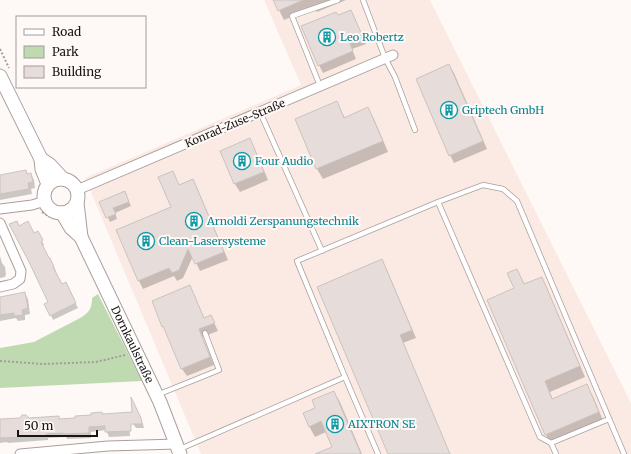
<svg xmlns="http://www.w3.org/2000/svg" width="631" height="454" font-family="Merriweather,serif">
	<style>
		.built { fill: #fbeae4 }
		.green { fill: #bfd9b1 }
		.shadow { fill: #0003 }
		.building { fill: #e6ddda; stroke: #cbc3c0 }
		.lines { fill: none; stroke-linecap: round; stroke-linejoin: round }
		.lane-casing { stroke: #a8a09d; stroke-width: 6 }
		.street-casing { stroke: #a8a09d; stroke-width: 11 }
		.secondary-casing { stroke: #a8a09d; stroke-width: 15 }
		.path { stroke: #a29d9c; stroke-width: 2; stroke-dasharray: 2 2; stroke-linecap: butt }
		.lane { stroke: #fff; stroke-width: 4.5 }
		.street { stroke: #fff; stroke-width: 9 }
		.secondary { stroke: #fff; stroke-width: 13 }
		.labels { text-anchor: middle; stroke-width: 4; stroke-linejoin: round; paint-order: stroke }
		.culture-label { font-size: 11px; fill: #0d838f; stroke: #fef9f7; text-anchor: start }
		.street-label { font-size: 11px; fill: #181514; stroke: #fef9f7 }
	</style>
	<rect width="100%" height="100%" fill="#fef9f7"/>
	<path class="built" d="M264 0H430L631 403V454H201L85 178 301 85Z"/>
	<path class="green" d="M98 294 142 381 0 388V348L34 342 82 317C90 311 92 308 92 298Z"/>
	<g class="shadow">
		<path d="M274 0H346L317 12 314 7 284 20Z"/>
		<path d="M351 11 355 19 366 44 352 49 356 59 323 73 319 65 338 16Z"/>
		<path d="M449 65 454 73 487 149 454 163 450 155Z"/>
		<path d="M336 102 345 118 368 109 374 119 388 152 323 179 317 169 296 119Z"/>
		<path d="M254 147 268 180 240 192 235 184 221 151Z"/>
		<path d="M25 171 28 175 31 174 34 180 35 188 31 189 32 194 0 200V176Z"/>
		<path d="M193 180 197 188 228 260 200 271 193 256 183 278 177 281 174 276 143 289 139 281 118 231 172 208 179 185Z"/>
		<path d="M125 193 131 206 115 213 117 219 110 222 101 203Z"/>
		<path d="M19 227 40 237 44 245 42 246 52 263 56 271 55 272 62 285 68 288 78 308 53 320 51 315 49 302Z"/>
		<path d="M0 256 2 263 5 267 6 274 5 277 0 278Z"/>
		<path d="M381 261 386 268 416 338 403 343 450 454H389Z"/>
		<path d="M517 270 525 285 541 278 547 288 585 377 550 392 553 400 587 386 593 396 604 423 552 445 546 435 515 289Z"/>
		<path d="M25 293 28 299 30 314 25 315V320L18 321 16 318 0 321V297Z"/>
		<path d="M194 294 204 319 211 316 218 331 202 337 214 365 187 376 182 369 153 302Z"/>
		<path d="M334 392 340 402 362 454H321L333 448 326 432 315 437 309 426 316 408Z"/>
		<path d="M132 401 143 424 144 428H136L133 424Z"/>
		<path d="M102 413 103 415 129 418 130 436 109 437 106 430 91 432V438L67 439 66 437 48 438V440L8 443 7 442 0 443V420L59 417 60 420 76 419Z"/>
	</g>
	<g class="building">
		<path d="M273 0H303L278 11Z"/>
		<path d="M351 10 362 35 349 41 353 51 318 66 301 26 336 12 338 15Z"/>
		<path d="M449 64 483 141 449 156 416 79Z"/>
		<path d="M337 101 344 118 368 107 383 141 316 169 295 119Z"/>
		<path d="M250 138 264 172 234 184 220 151Z"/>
		<path d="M26 170 27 174 31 173 33 182 28 183 29 189 0 194V175Z"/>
		<path d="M173 171 179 185 193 179 224 252 195 264 188 249 179 270 172 273 169 268 138 281 116 230 171 207 158 177Z"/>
		<path d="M125 191 129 202 113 208 116 214 106 218 99 202Z"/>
		<path d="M17 221 19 226 28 221 34 233 38 231 43 240 41 242 49 258H50L54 267H53L62 284 66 282 76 303 50 316 44 304 48 302 29 262 9 224Z"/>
		<path d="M382 259 412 330 400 335 450 454H388L317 287Z"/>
		<path d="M517 269 524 284 542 277 580 366 545 381 552 399 587 384 599 412 545 435 487 300 514 288 507 273Z"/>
		<path d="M190 285 204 318 211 315 215 323 199 329 210 357 181 369 163 326 162 327 152 301Z"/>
		<path d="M25 292 28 308 22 310 23 315 14 316V313L0 315V297Z"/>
		<path d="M334 391 361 454H315L332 447 321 421 309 427 303 413 315 408 312 400Z"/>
		<path d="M131 397 141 418 142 424H131V431L105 432V426L89 427V433L63 434V433L46 434V436L27 437 0 438V419L20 418 22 415H26L29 418 59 416V419L75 418V416L91 415V413L102 412V414L132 412Z"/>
	</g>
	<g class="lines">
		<g class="lane-casing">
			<g id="lane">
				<path d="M363 0 385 58 395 77 415 130"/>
				<path d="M320 86 292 16 338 0"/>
				<path d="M260 112 322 251"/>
				<path d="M438 202 483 185 503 189 517 201 624 454"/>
				<path d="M157 395 219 370 205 333"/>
				<path d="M551 443 609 419"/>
				<path d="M180 449 345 377"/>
				<path d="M378 454 345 377 297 261 438 202 540 437 551 443 556 454"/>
			</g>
		</g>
		<g class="street-casing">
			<g id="street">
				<path d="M77 190 393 55"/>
				<path d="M0 209 32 205 45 201"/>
				<path d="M0 223 21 271 20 279 13 284 0 287"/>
				<path d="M20 454 108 446 177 444"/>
			</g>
		</g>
		<g class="secondary-casing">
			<g id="secondary">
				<path d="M0 76 41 159 42 169 48 184"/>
				<path d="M41 159 50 165 63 179"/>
				<circle cx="61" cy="196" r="17"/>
				<path d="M77 203 81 237"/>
				<path id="s1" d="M62 213 71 228 81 237 160 402 180 454"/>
			</g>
		</g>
		<g class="path">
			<path d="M0 49 9 68"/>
			<path d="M42 212 52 218"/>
			<path d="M0 361 43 364 96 362 125 355"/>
		</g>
		<use href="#lane" class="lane"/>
		<use href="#street" class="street"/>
		<use href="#secondary" class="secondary"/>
	</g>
	<defs>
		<g id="building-ring" transform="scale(0.9)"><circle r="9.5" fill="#fef9f7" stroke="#0f9aa8" stroke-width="1.5"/><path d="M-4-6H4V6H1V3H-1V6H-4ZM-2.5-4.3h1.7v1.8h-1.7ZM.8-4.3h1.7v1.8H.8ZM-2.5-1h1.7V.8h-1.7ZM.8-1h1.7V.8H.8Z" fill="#0f9aa8"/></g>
	</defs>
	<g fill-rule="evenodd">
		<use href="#building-ring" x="327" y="37"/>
		<use href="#building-ring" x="449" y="110"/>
		<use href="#building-ring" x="242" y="161"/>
		<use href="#building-ring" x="194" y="221"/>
		<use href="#building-ring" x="146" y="241"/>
		<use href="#building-ring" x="335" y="424"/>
	</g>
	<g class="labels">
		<g class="culture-label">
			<text x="340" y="41">Leo Robertz</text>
			<text x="462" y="114">Griptech GmbH</text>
			<text x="255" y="165">Four Audio</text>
			<text x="207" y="225">Arnoldi Zerspanungstechnik</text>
			<text x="159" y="245">Clean-Lasersysteme</text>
			<text x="348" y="428">AIXTRON SE</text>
		</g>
		<g class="street-label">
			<text transform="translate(235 123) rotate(-23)" y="4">Konrad-Zuse-Straße</text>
			<text dy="4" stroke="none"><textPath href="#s1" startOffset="150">Dornkaulstraße</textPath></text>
		</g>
	</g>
	<rect x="16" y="16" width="130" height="72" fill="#fef9f7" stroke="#a29e9c"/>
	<rect x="24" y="29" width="20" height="6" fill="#ffffff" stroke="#a29e9c"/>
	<text x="52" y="36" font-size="12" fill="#181514">Road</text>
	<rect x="24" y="46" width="20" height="12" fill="#bfd9b1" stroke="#a29e9c"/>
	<text x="52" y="56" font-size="12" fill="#181514">Park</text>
	<rect x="24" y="66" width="20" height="12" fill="#e6ddda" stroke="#a29e9c"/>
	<text x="52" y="76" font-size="12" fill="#181514">Building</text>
	<path d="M18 430v6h79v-6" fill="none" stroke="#181514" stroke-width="2"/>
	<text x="24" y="430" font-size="12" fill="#181514" stroke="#fef9f7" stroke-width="3" paint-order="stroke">50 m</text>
</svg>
